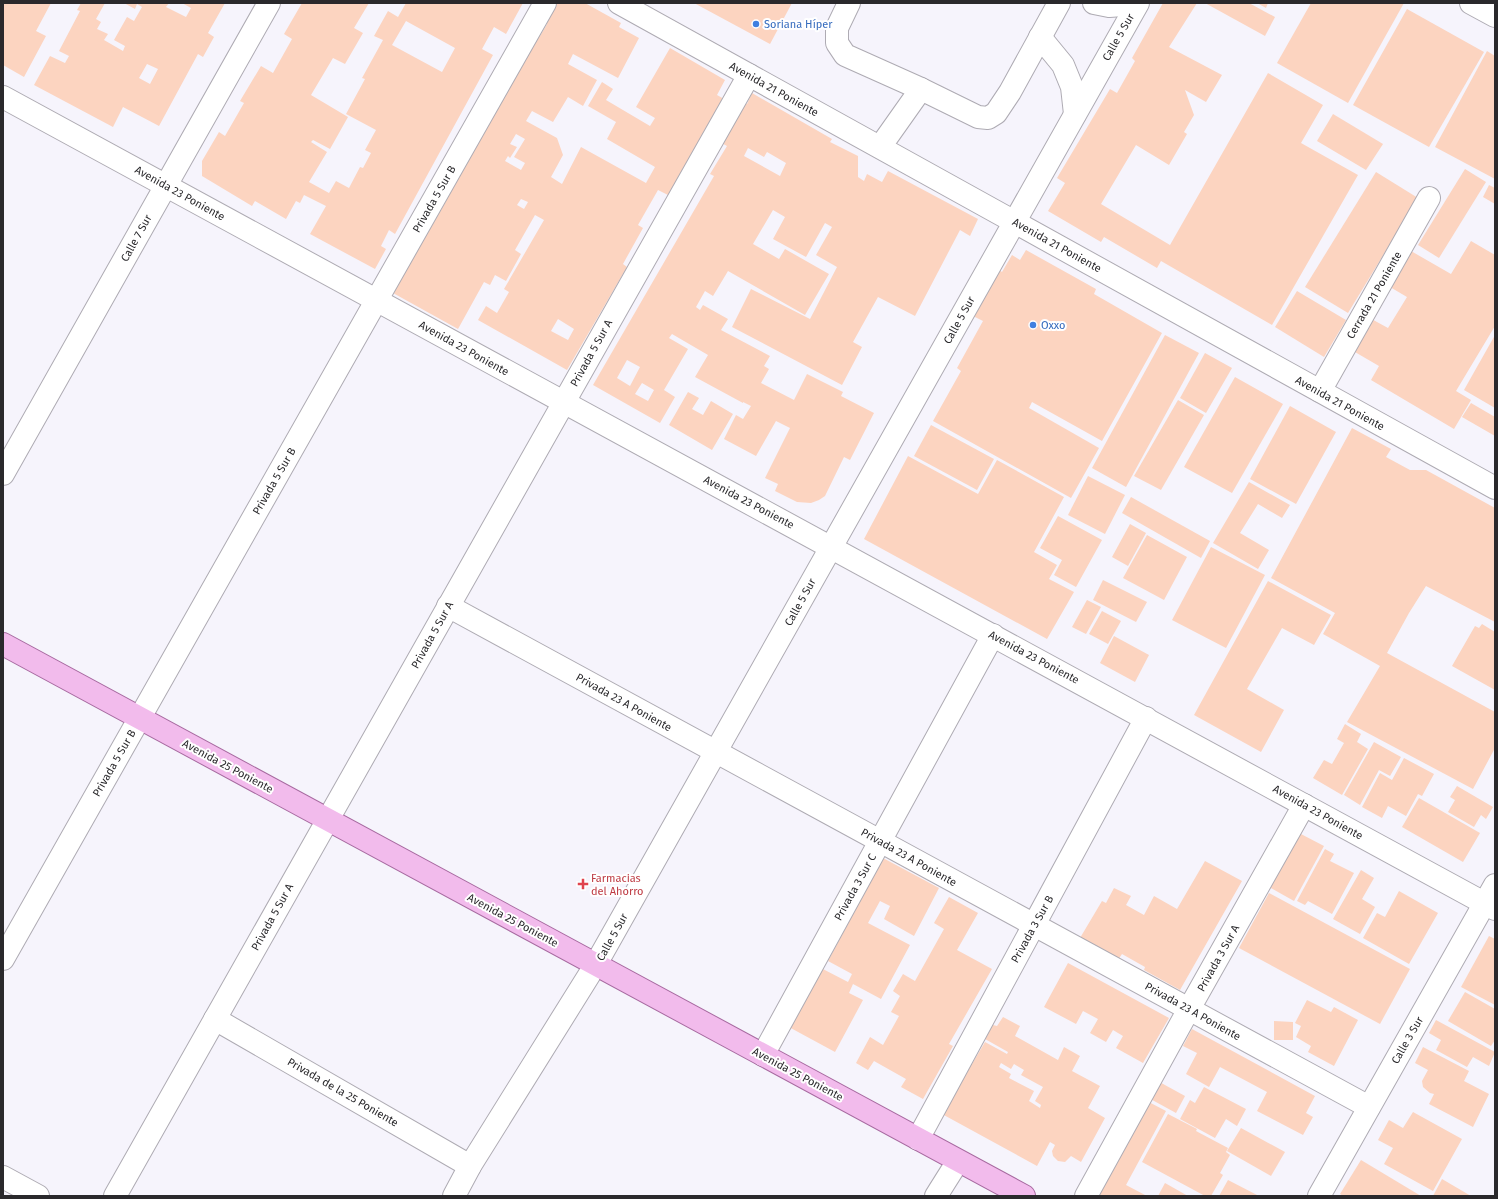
<svg xmlns="http://www.w3.org/2000/svg" width="1498" height="1199" font-family="'Fira Sans',sans-serif">
	<style>
		.building { fill: #fcd4c0; fill-rule: evenodd }
		.lines { fill: none; stroke-linecap: round; stroke-linejoin: round }
		.minor-casing { stroke: #aeabb3; stroke-width: 24 }
		.major-casing { stroke: #a76aa0; stroke-width: 24 }
		.minor { stroke: #fff; stroke-width: 22 }
		.major { stroke: #f2bbec; stroke-width: 22 }
		.shop-dot { fill: #3f7fe0; stroke: #fff; stroke-width: 1.5 }
		.health-dot { fill: #e0444e; stroke: #fff; stroke-width: 1.5 }
		.labels { text-anchor: middle; stroke-width: 4; stroke-linejoin: round; paint-order: stroke }
		.shop-label { font-size: 11px; fill: #366cbe; stroke: #fff; text-anchor: start }
		.street-label { font-size: 11px; fill: #2a292c; stroke: #fff }
		.health-label { font-size: 11px; fill: #be3a42; stroke: #fff; text-anchor: start }
	</style>
	<rect width="100%" height="100%" fill="#f6f4fc"/>
	<g class="building">
		<path d="M3 3H51L36 31 46 36 24 77 3 65Z"/>
		<path d="M81 3H105L96 19 101 22 97 29 108 34 104 40 123 51 125 46 114 40 127 17 134 21 142 7 137 4 135 9 124 3H169L166 7 186 17 191 8 182 3H225L208 33 214 37 203 57 198 54 159 126 123 107 113 127 34 85 50 56 65 63 69 56 59 51 80 11 77 10ZM147 64 158 69 150 84 139 78Z"/>
		<path d="M302 3H369L354 28 363 33 345 64 333 58 311 95 348 117 330 149 313 140 311 142 327 152 309 182 329 193 336 181 349 188 360 167 363 168 371 153 365 150 376 130 346 114 365 79 362 78 383 40 374 36 388 11 398 17 406 3H523L506 34 494 27 482 49 493 55 395 234 389 230 381 246 386 249 375 269 310 234 326 206 304 195 300 203 296 201 286 219 255 201 252 206 202 176V161L219 132 225 136 244 103 240 101 261 66 273 73 292 39 284 34ZM406 21 455 48 442 72 392 45Z"/>
		<path d="M555 3H585L621 23 619 27 639 38 618 78 573 54 568 64 597 80 583 106 568 97 553 122 532 111 526 121 557 138 563 155 551 177 562 184 581 147 646 183 655 167 607 139 616 122 588 106 602 82 613 89 606 100 650 126 655 118 636 107 670 48 725 80 717 95 724 99 668 195 658 190 638 225 643 228 623 264 627 267 567 370 478 320 486 306 497 313 509 292 504 289 544 220 535 215 515 250 521 254 506 281 495 275 490 285 484 282 458 329 393 293 430 226 431 227 441 210 537 35 540 36 547 24 541 20ZM516 134 525 139 514 157 525 163 521 170 505 161 508 156 510 158 517 147 510 144ZM521 199 528 202 524 209 517 205ZM558 319 574 329 568 340 551 331Z"/>
		<path d="M694 3H792L770 44Z"/>
		<path d="M1163 3H1197L1169 47 1222 75 1206 102 1185 90 1194 115 1184 132 1187 134 1169 165 1136 145 1101 204 1170 245 1268 73 1323 105 1301 143 1358 175 1272 325 1161 261 1157 268 1104 237 1101 242 1048 211 1065 183 1057 178 1110 89 1117 93 1135 61 1132 58Z"/>
		<path d="M1205 3H1249L1275 17 1265 36Z"/>
		<path d="M1257 3H1268L1266 8Z"/>
		<path d="M1311 3H1404L1348 103 1277 63Z"/>
		<path d="M1407 9 1484 52 1429 147 1353 105Z"/>
		<path d="M1487 51 1495 56V179L1435 147Z"/>
		<path d="M752 93 832 139 830 142 858 156V177L864 181 867 174 882 182 888 171 978 219 970 236 960 230 915 316 878 297 853 342 862 347 842 385 732 327 751 289 810 319 837 267 816 255 832 227 825 223 806 257 773 239 785 217 773 210 753 244 779 259 785 249 829 274 805 315 728 271 713 296 705 291 696 307 700 310 703 305 728 319 721 330 770 356 764 366 769 369 761 383 794 400 807 374 843 392 841 396 874 413 850 460 844 457 825 496 819 500 811 503 797 502 775 491 778 484 765 478 790 428 776 421 756 456 724 439 736 415 743 419 751 406 743 402V403L695 377 708 355 672 334 669 338 688 349 664 390 675 397 660 423 593 385 714 176 710 174 727 146 718 141 741 101 747 104ZM748 148 764 157 767 152 786 163 780 176 744 156ZM627 360 640 367 630 386 617 378ZM642 383 654 390 648 401 635 394Z"/>
		<path d="M1333 114 1383 144 1366 170 1317 141Z"/>
		<path d="M1465 169 1486 182 1439 258 1418 245Z"/>
		<path d="M1376 172 1418 198 1348 313 1305 287Z"/>
		<path d="M1489 185 1495 188V204L1483 197Z"/>
		<path d="M1471 241 1495 255V326L1456 391 1471 400 1454 429 1371 380 1379 366 1348 348 1366 316 1388 328 1407 297 1390 287 1411 251 1451 274Z"/>
		<path d="M1026 250 1096 289 1094 294 1162 333 1102 441 1032 402 1029 408 1099 448 1071 498 933 421 961 371 957 368 983 321 973 316 999 270 1002 272 1012 255 1020 260Z"/>
		<path d="M1297 291 1346 320 1324 357 1275 327Z"/>
		<path d="M1165 335 1199 353 1126 487 1092 468Z"/>
		<path d="M1495 335V408L1464 390Z"/>
		<path d="M1205 353 1232 368 1206 413 1180 398Z"/>
		<path d="M1235 377 1283 404 1232 493 1184 467Z"/>
		<path d="M688 392 699 398 692 409 703 415 711 401 733 414 712 450 669 425Z"/>
		<path d="M1178 400 1204 415 1161 490 1134 476Z"/>
		<path d="M1471 403 1495 417V436L1462 417Z"/>
		<path d="M1290 406 1336 432 1296 504 1250 479Z"/>
		<path d="M931 425 994 459 977 490 914 456Z"/>
		<path d="M1352 428 1391 449 1386 457 1410 470H1426L1495 508V622L1426 586 1409 613 1387 653 1495 712V748L1473 789 1347 722 1380 666 1323 634 1335 613 1271 578Z"/>
		<path d="M908 456 978 494 997 460 1064 497 1034 552 1057 565 1049 579 1074 592 1047 639 864 539Z"/>
		<path d="M1088 476 1125 495 1105 534 1068 515Z"/>
		<path d="M1249 482 1290 505 1282 518 1258 504 1240 533 1269 550 1258 569 1213 543Z"/>
		<path d="M1131 497 1210 541 1201 558 1122 513Z"/>
		<path d="M1058 516 1102 540 1076 587 1054 575 1062 560 1040 548Z"/>
		<path d="M1130 524 1146 533 1128 566 1112 557Z"/>
		<path d="M1147 535 1187 557 1164 600 1123 578Z"/>
		<path d="M1211 547 1265 575 1226 648 1172 620Z"/>
		<path d="M1103 580 1147 602 1136 622 1093 600Z"/>
		<path d="M1268 581 1331 615 1314 645 1282 628 1247 689 1284 710 1261 752 1194 715Z"/>
		<path d="M1087 600 1101 607 1086 634 1072 627Z"/>
		<path d="M1102 611 1121 621 1108 644 1089 634Z"/>
		<path d="M1482 624 1495 632V690L1452 666 1475 626 1479 628Z"/>
		<path d="M1114 636 1149 655 1135 682 1100 663Z"/>
		<path d="M1345 724 1361 734 1357 742 1368 749 1342 795 1313 778 1324 760 1332 764 1344 743 1337 739Z"/>
		<path d="M1374 742 1401 757 1390 776 1379 770 1360 805 1344 795Z"/>
		<path d="M1404 758 1434 774 1422 796 1418 794 1406 816 1388 806 1382 818 1362 807 1380 773 1392 780Z"/>
		<path d="M1457 786 1493 807 1486 819 1481 815 1474 827 1448 812 1455 800 1450 797Z"/>
		<path d="M1419 798 1480 833 1463 862 1402 827Z"/>
		<path d="M1299 833 1324 846 1294 901 1269 887Z"/>
		<path d="M1325 849 1334 854 1330 861 1354 873 1332 914 1308 901 1305 905 1297 901Z"/>
		<path d="M883 858 939 888 914 936 884 919 890 906 880 901 868 923 910 945 881 999 853 984 849 993 863 1000 835 1052 787 1026 819 967 848 982 852 974 828 961Z"/>
		<path d="M1205 861 1242 881 1180 990 1144 970 1145 967 1122 954 1118 960 1080 938 1102 901 1106 903 1114 888 1131 896 1126 905 1144 915 1154 896 1177 909Z"/>
		<path d="M1361 870 1374 878 1362 899 1375 907 1360 934 1333 919Z"/>
		<path d="M1399 891 1438 913 1409 964 1363 938 1377 913 1385 917Z"/>
		<path d="M1269 893 1410 969 1380 1024 1239 948Z"/>
		<path d="M949 897 978 913 957 950 992 969 949 1044 953 1046 923 1099 901 1087 906 1079 874 1061 868 1070 856 1063 870 1037 883 1045 899 1016 891 1012 900 996 893 991 903 974 915 981 944 929 934 923Z"/>
		<path d="M1489 936 1495 939V1005L1461 987Z"/>
		<path d="M1068 963 1169 1018 1143 1063 1116 1048 1123 1036 1113 1030 1106 1042 1090 1033 1098 1019 1083 1011 1076 1024 1044 1007Z"/>
		<path d="M1465 992 1495 1009V1040L1491 1046 1448 1021Z"/>
		<path d="M1307 1000 1331 1012 1334 1007 1358 1020 1334 1066 1308 1052 1311 1046 1296 1037 1301 1026 1295 1023Z"/>
		<path d="M1003 1017 1020 1026 1015 1036 1058 1060 1064 1047 1080 1056 1072 1071 1100 1086 1088 1108 1105 1118 1081 1162 1071 1156 1065 1162 1058 1161 1053 1156 1052 1151 1055 1145 1050 1142 1037 1166 942 1114 970 1063 972 1064 985 1042 1007 1054 1008 1052 985 1039 993 1025 997 1026ZM1001 1063 1011 1069 1014 1064 1024 1070 1021 1075 1043 1087 1035 1101 1041 1105 1040 1108 1029 1101 1034 1091 1009 1078 1011 1074 999 1067Z"/>
		<path d="M1436 1020 1495 1052 1489 1066 1473 1057 1467 1067 1436 1050 1441 1040 1429 1033Z"/>
		<path d="M1274 1021 1293 1022V1040H1274Z"/>
		<path d="M1192 1029 1315 1096 1306 1113 1313 1117 1303 1135 1257 1111 1267 1092 1220 1067 1209 1087 1186 1074 1197 1053 1183 1046Z"/>
		<path d="M1423 1047 1469 1071 1464 1081 1489 1094 1473 1127 1429 1104 1434 1094 1430 1093 1423 1087 1422 1081 1428 1070 1415 1063Z"/>
		<path d="M1154 1079 1185 1096 1176 1113 1145 1096Z"/>
		<path d="M1204 1087 1246 1109 1237 1126 1226 1119 1215 1138 1180 1119 1190 1100 1195 1103Z"/>
		<path d="M1145 1100 1166 1111 1126 1185 1147 1196H1100L1095 1193Z"/>
		<path d="M1413 1112 1462 1139 1433 1191 1384 1164 1393 1148 1378 1140 1389 1120 1403 1128Z"/>
		<path d="M1168 1114 1197 1129 1196 1131 1228 1148 1226 1152 1230 1155 1220 1173 1223 1175 1211 1196H1205L1142 1162Z"/>
		<path d="M1241 1128 1285 1152 1271 1176 1227 1151Z"/>
		<path d="M1361 1160 1421 1196H1343L1340 1194Z"/>
		<path d="M1442 1179 1471 1196H1433Z"/>
		<path d="M1228 1180 1259 1196H1219Z"/>
		<path d="M1165 1183 1188 1196H1158Z"/>
	</g>
	<g class="lines">
		<g class="minor-casing">
			<g id="minor">
				<path d="M619 3 1495 488"/>
				<path d="M849 3 837 28V43L845 55 921 89 978 117 988 118 996 113 1010 92 1059 3"/>
				<path d="M1094 3 1109 6 1137 4"/>
				<path d="M1471 3 1495 16"/>
				<path d="M1040 37 1063 65 1072 87 1075 114"/>
				<path d="M3 97 1495 909"/>
				<path d="M880 147 921 89"/>
				<path d="M1320 391 1429 198"/>
				<path d="M3 474 269 3"/>
				<path d="M448 606 1369 1107"/>
				<path d="M3 959 545 3"/>
				<path d="M215 1019 470 1166"/>
				<path d="M763 1055 993 635"/>
				<path d="M918 1139 1146 718"/>
				<path d="M3 1177 38 1196"/>
				<path d="M115 1196 749 75"/>
				<path d="M454 1196 470 1166 596 964 1138 3"/>
				<path d="M936 1196 958 1161"/>
				<path d="M1086 1196 1189 1009 1304 805"/>
				<path d="M1319 1196 1495 885"/>
			</g>
		</g>
		<g class="major-casing">
			<path id="major" d="M3 644 1024 1196"/>
		</g>
		<use href="#minor" class="minor"/>
		<use href="#major" class="major"/>
	</g>
	<g class="shop-dot">
		<circle cx="756" cy="24" r="4"/>
		<circle cx="1033" cy="325" r="4"/>
	</g>
	<path class="health-dot" d="M581 878h4v4h4v4h-4v4h-4v-4h-4v-4h4z"/>
	<g class="labels">
		<g class="shop-label">
			<text x="764" y="28">Soriana Híper</text>
			<text x="1041" y="329">Oxxo</text>
		</g>
		<g class="street-label">
			<text transform="translate(1118 37) rotate(-60)" y="4">Calle 5 Sur</text>
			<text transform="translate(774 89) rotate(29)" y="4">Avenida 21 Poniente</text>
			<text transform="translate(180 193) rotate(29)" y="4">Avenida 23 Poniente</text>
			<text transform="translate(434 199) rotate(-60)" y="4">Privada 5 Sur B</text>
			<text transform="translate(136 238) rotate(-61)" y="4">Calle 7 Sur</text>
			<text transform="translate(1057 245) rotate(29)" y="4">Avenida 21 Poniente</text>
			<text transform="translate(1374 295) rotate(-60)" y="4">Cerrada 21 Poniente</text>
			<text transform="translate(959 320) rotate(-61)" y="4">Calle 5 Sur</text>
			<text transform="translate(464 348) rotate(29)" y="4">Avenida 23 Poniente</text>
			<text transform="translate(591 353) rotate(-61)" y="4">Privada 5 Sur A</text>
			<text transform="translate(1340 403) rotate(29)" y="4">Avenida 21 Poniente</text>
			<text transform="translate(274 481) rotate(-60)" y="4">Privada 5 Sur B</text>
			<text transform="translate(749 502) rotate(28)" y="4">Avenida 23 Poniente</text>
			<text transform="translate(800 602) rotate(-61)" y="4">Calle 5 Sur</text>
			<text transform="translate(432 635) rotate(-61)" y="4">Privada 5 Sur A</text>
			<text transform="translate(1034 657) rotate(28)" y="4">Avenida 23 Poniente</text>
			<text transform="translate(624 702) rotate(29)" y="4">Privada 23 A Poniente</text>
			<text transform="translate(114 763) rotate(-60)" y="4">Privada 5 Sur B</text>
			<text transform="translate(228 766) rotate(28)" y="4">Avenida 25 Poniente</text>
			<text transform="translate(1318 812) rotate(29)" y="4">Avenida 23 Poniente</text>
			<text transform="translate(909 857) rotate(29)" y="4">Privada 23 A Poniente</text>
			<text transform="translate(855 887) rotate(-61)" y="4">Privada 3 Sur C</text>
			<text transform="translate(272 917) rotate(-61)" y="4">Privada 5 Sur A</text>
			<text transform="translate(513 920) rotate(28)" y="4">Avenida 25 Poniente</text>
			<text transform="translate(1032 929) rotate(-61)" y="4">Privada 3 Sur B</text>
			<text transform="translate(612 937) rotate(-61)" y="4">Calle 5 Sur</text>
			<text transform="translate(1218 958) rotate(-61)" y="4">Privada 3 Sur A</text>
			<text transform="translate(1193 1011) rotate(29)" y="4">Privada 23 A Poniente</text>
			<text transform="translate(1407 1040) rotate(-60)" y="4">Calle 3 Sur</text>
			<text transform="translate(798 1074) rotate(28)" y="4">Avenida 25 Poniente</text>
			<text transform="translate(343 1092) rotate(30)" y="4">Privada de la 25 Poniente</text>
		</g>
		<g class="health-label">
			<text x="591" y="882">Farmacias<tspan x="591" dy="13">del Ahorro</tspan></text>
		</g>
	</g>
	<rect width="1498" height="1199" fill="none" stroke="#2a292c" stroke-width="8"/>
</svg>
